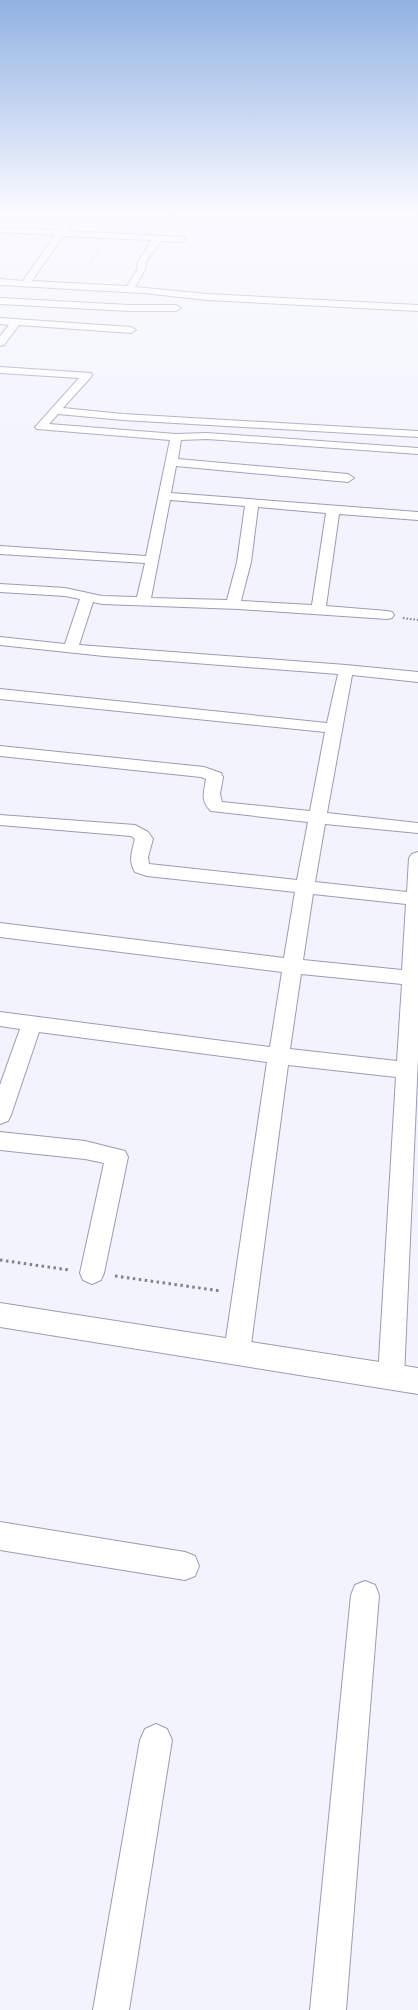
<svg xmlns="http://www.w3.org/2000/svg" width="418" height="2010" font-family="'DejaVu Sans',sans-serif">
	<style>
		.lines { fill: none; stroke-linecap: round; stroke-linejoin: round }
		.minor-casing { stroke: #9c9bb5; stroke-width: 2 }
		.secondary-casing { stroke: #9c9bb5; stroke-width: 2 }
		.path-far2 { stroke: #81818b; stroke-width: 1; stroke-dasharray: 1 1.5; stroke-linecap: butt }
		.path-far1 { stroke: #81818b; stroke-width: 2; stroke-dasharray: 1.5 2; stroke-linecap: butt }
		.path { stroke: #81818b; stroke-width: 3; stroke-dasharray: 2.5 3.5; stroke-linecap: butt }
		.minor { fill: #fff; fill-rule: evenodd }
		.secondary { fill: #fff; fill-rule: evenodd }
	</style>
	<rect width="100%" height="100%" fill="#f3f3fe"/>
	<g class="lines">
		<g class="minor-casing">
			<g id="minor">
				<path d="M68 217 75 219 67 231 184 237V241L181 242 161 241 146 262 145 270 135 287 207 294 418 305V311L207 300 143 293 0 285V279L23 281 55 235 0 232V228L59 230ZM63 236 152 240 138 262 137 270 127 286 32 281Z"/>
				<path d="M0 298 129 305H176L181 308 176 311H129L0 304Z"/>
				<path d="M0 318 131 327 136 330 131 333 19 325 4 345 0 346V336L9 325 0 324Z"/>
				<path d="M0 367 91 373 92 375 91 377 63 408 123 414 418 431V437L123 420 58 414 49 424 176 434 207 433 418 448V454L207 439 181 440 178 459 348 474 354 478 348 482 176 466 171 493 418 512V520L339 514 326 606 387 611 392 612 394 615 392 618 387 619 239 609 102 604 93 602 79 645 346 665 418 672V682L352 675 327 813 418 823V833L325 824 315 882 407 892 409 858 412 854 418 852V1058L404 1377 400 1385 391 1389 382 1385 378 1377 396 1077 288 1065 250 1352 246 1360 237 1364 228 1360 224 1352 267 1062 39 1032 11 1115 8 1121 0 1124V1085L20 1029 0 1026V1012L270 1047 282 972 0 937V923L284 958 295 892 147 876 135 872C128 861 132 851 135 839L131 836 0 825V815L135 825 148 832 153 839 148 857 149 864 297 880 308 822 211 811C200 801 204 792 206 779L201 777 0 756V746L204 767 221 773 223 777 220 794 222 802 310 811 325 732 0 699V689L327 723 338 674 104 656 0 645V637L65 644 80 599 65 596 0 592V584L65 588 102 596 137 597 145 563 0 554V546L146 556 170 440 37 429 35 427 37 425 79 378 0 373ZM170 500 245 506 237 562 227 600 151 598ZM258 507 326 513 312 605 241 601 251 562ZM313 894 406 904 402 970 303 960ZM301 974 402 984 397 1061 290 1049Z"/>
				<path d="M0 1132 85 1141 125 1151 128 1157 104 1273 101 1280 92 1284 83 1280 80 1273 104 1163 85 1159 0 1150Z"/>
				<path d="M0 1522 185 1552 195 1556 199 1566 195 1576 185 1580 0 1550Z"/>
				<path d="M365 1581 375 1585 379 1595 346 2010H310L351 1595 355 1585Z"/>
				<path d="M156 1724 167 1729 172 1740 129 2010H93L140 1740 145 1729Z"/>
			</g>
		</g>
		<g class="secondary-casing">
			<path id="secondary" d="M0 1303 418 1368V1394L0 1327Z"/>
		</g>
		<g class="path-far2">
			<path d="M130 213 189 216"/>
			<path d="M89 265 99 250"/>
		</g>
		<path class="path-far1" d="M403 618 418 620"/>
		<g class="path">
			<path d="M0 1260 69 1270"/>
			<path d="M115 1276 221 1291"/>
		</g>
		<use href="#minor" class="minor"/>
		<use href="#secondary" class="secondary"/>
	</g>
	<linearGradient id="sky" x2="0" y2="1"><stop stop-color="#91b2e2"/><stop offset="0.43" stop-color="#fafaff"/><stop offset="1" stop-color="#fafaff" stop-opacity="0"/></linearGradient>
	<rect width="418" height="494" fill="url(#sky)"/>
</svg>
